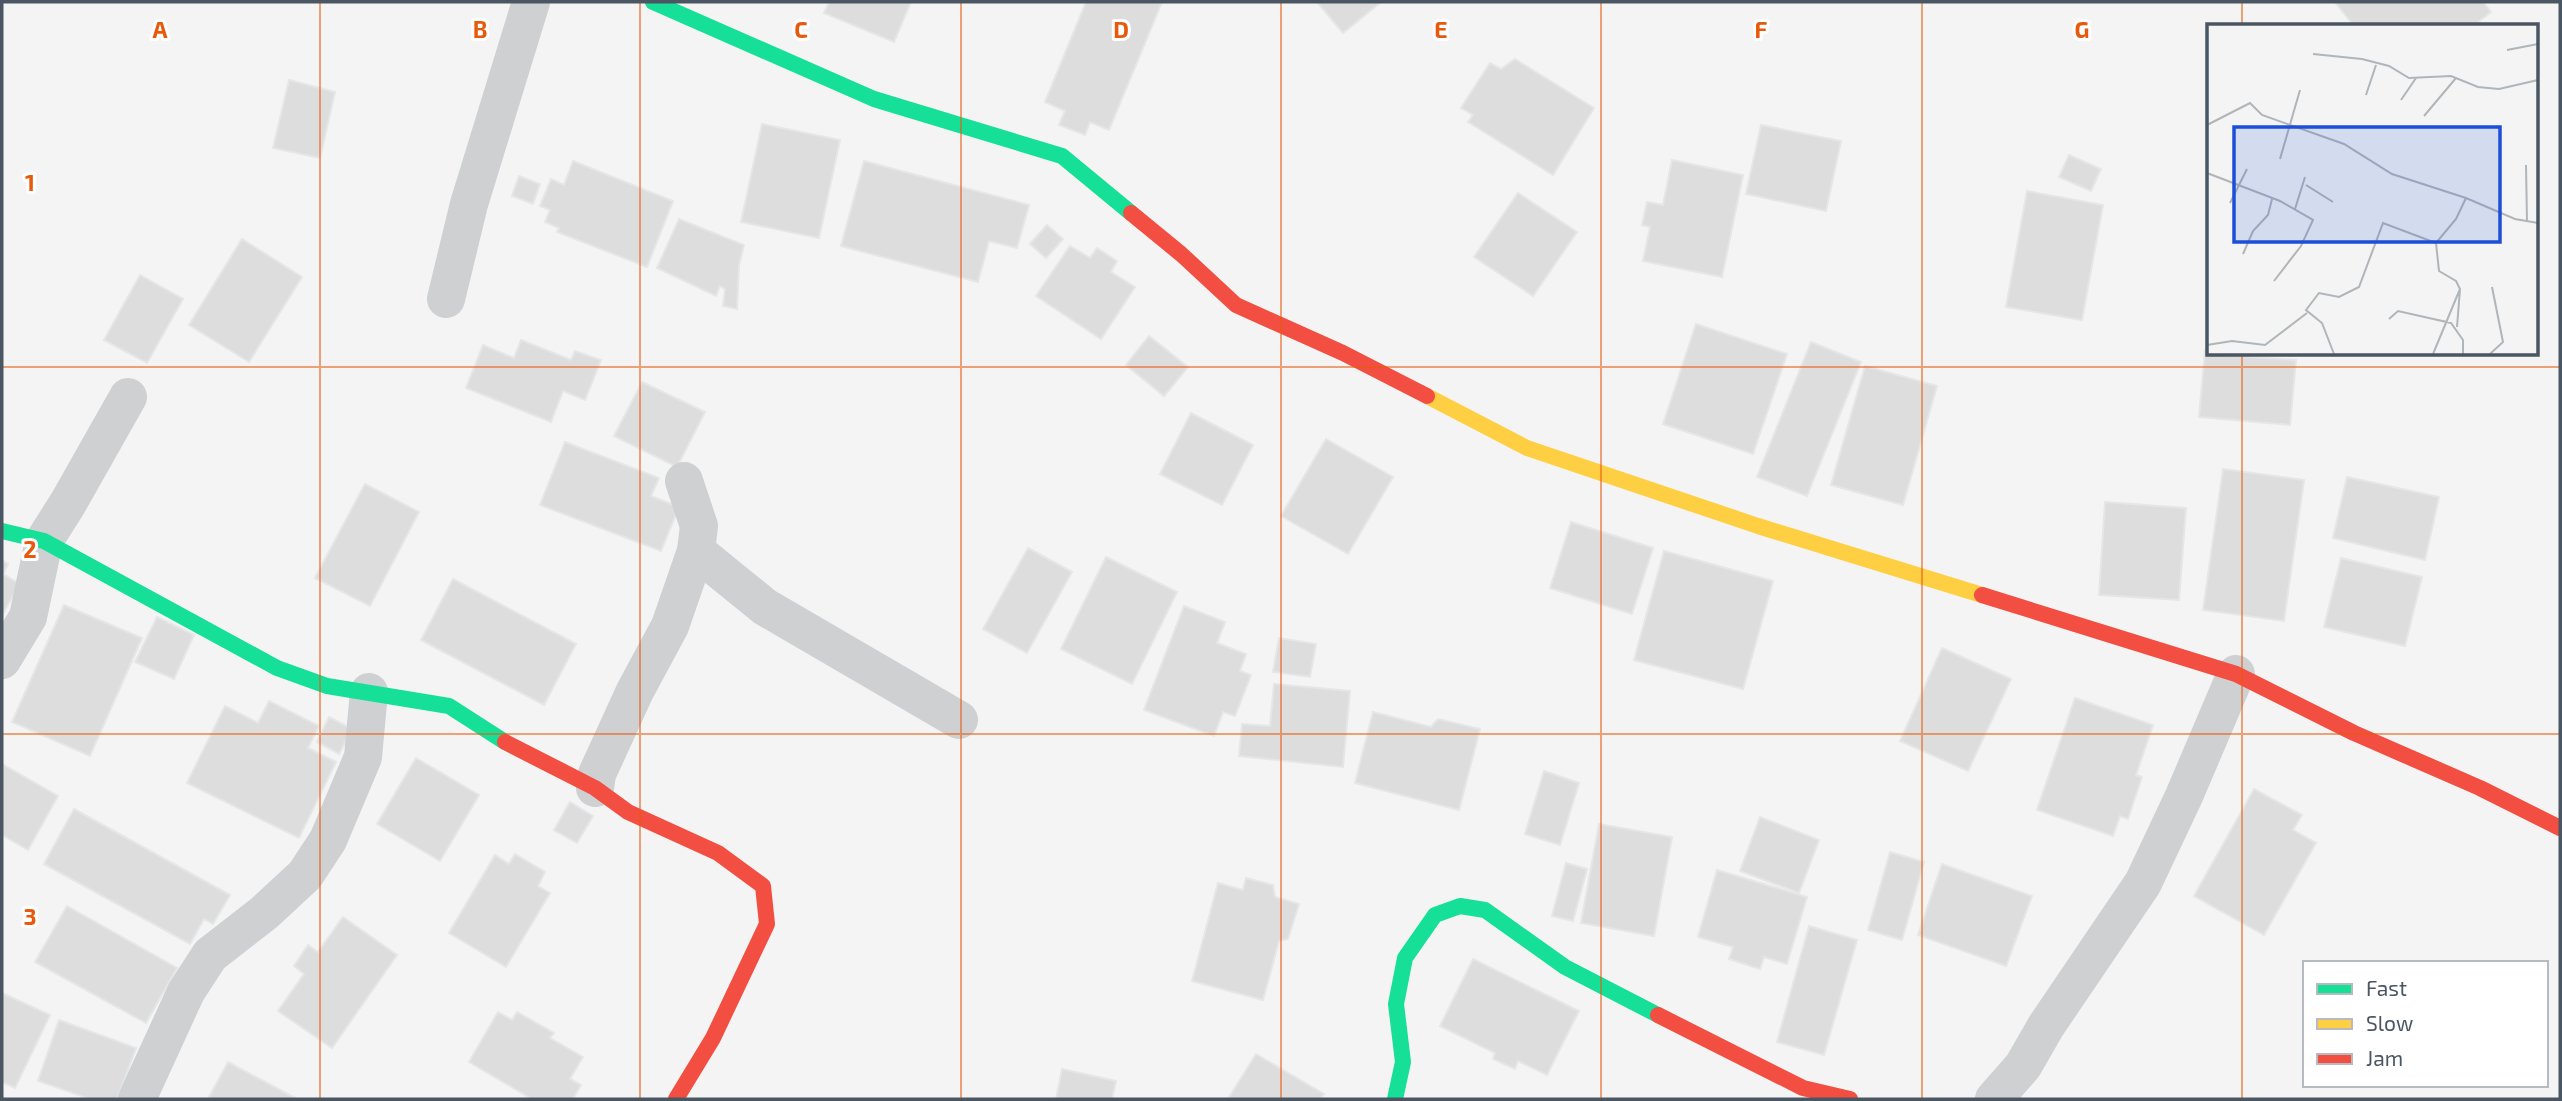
<svg xmlns="http://www.w3.org/2000/svg" width="2562" height="1101" font-family="'Exo 2',sans-serif">
	<style>
		.building { fill: #ddddde; stroke: #e5e6e7; stroke-width: 2 }
		.lines { fill: none; stroke-linecap: round; stroke-linejoin: round }
		.street { stroke: #ced0d2; stroke-width: 38 }
		.fast { stroke: #16e098; stroke-width: 16 }
		.slow { stroke: #ffcf43; stroke-width: 16 }
		.jam { stroke: #f24e42; stroke-width: 16 }
		.grid { fill: none; stroke: #e8590c; stroke-width: 2; stroke-opacity: 0.55 }
		.inset-road { fill: none; stroke: #b0b5b9; stroke-width: 2 }
		.view { fill: #1d4ed8; fill-opacity: 0.15; stroke: #1d4ed8; stroke-width: 3.5 }
		.inset-edge { fill: none; stroke: #4a5661; stroke-width: 3.5 }
		.grid-label { font-size: 23px; text-anchor: middle; font-weight: bold; fill: #e8590c; stroke: #fff; stroke-width: 6; stroke-linejoin: round; paint-order: stroke }
	</style>
	<rect width="100%" height="100%" fill="#f4f4f4"/>
	<g class="building">
		<path d="M829 2H911L894 42 824 13Z"/>
		<path d="M1086 2H1162L1109 130 1090 122 1085 135 1059 125 1065 111 1045 102Z"/>
		<path d="M1317 2H1381L1343 33Z"/>
		<path d="M2335 2H2483L2491 12 2473 26H2354Z"/>
		<path d="M1515 59 1594 108 1553 175 1468 122 1473 115 1461 108 1490 63 1501 69Z"/>
		<path d="M289 80 335 92 320 158 273 148Z"/>
		<path d="M762 124 840 140 819 238 741 222Z"/>
		<path d="M1761 125 1841 141 1826 211 1746 194Z"/>
		<path d="M2069 155 2101 169 2091 191 2059 177Z"/>
		<path d="M1672 160 1743 175 1722 277 1643 261 1650 227 1642 225 1647 202 1663 205Z"/>
		<path d="M573 161 673 201 647 267 557 232 559 228 545 222 550 210 540 206 551 179 564 185Z"/>
		<path d="M864 161 1029 205 1017 248 989 241 978 282 841 246Z"/>
		<path d="M519 176 540 184 533 204 512 196Z"/>
		<path d="M2027 191 2103 205 2082 320 2006 307Z"/>
		<path d="M1518 193 1577 232 1533 296 1474 257Z"/>
		<path d="M679 219 744 245 739 265 737 309 723 306 725 289 720 286 716 296 657 268Z"/>
		<path d="M1047 225 1063 239 1046 258 1030 244Z"/>
		<path d="M242 239 302 277 249 362 189 325Z"/>
		<path d="M1070 246 1090 258 1097 248 1117 261 1111 272 1135 287 1101 339 1036 296Z"/>
		<path d="M140 275 183 299 147 363 104 340Z"/>
		<path d="M1696 324 1787 354 1753 454 1663 424Z"/>
		<path d="M1149 336 1188 367 1164 396 1126 365Z"/>
		<path d="M521 340 571 360 575 351 601 360 585 400 563 391 551 422 466 388 483 345 514 358Z"/>
		<path d="M1811 342 1861 362 1807 496 1757 477Z"/>
		<path d="M2205 351 2208 354 2296 360 2290 425 2199 417Z"/>
		<path d="M1865 366 1937 386 1903 505 1831 485Z"/>
		<path d="M642 382 705 412 677 467 614 436Z"/>
		<path d="M1191 413 1253 445 1222 505 1160 474Z"/>
		<path d="M1326 439 1393 477 1348 554 1281 516Z"/>
		<path d="M565 442 659 478 651 496 679 507 661 551 540 505Z"/>
		<path d="M2223 469 2304 480 2284 621 2203 610Z"/>
		<path d="M2347 477 2439 497 2425 560 2333 538Z"/>
		<path d="M365 484 419 512 370 606 315 578Z"/>
		<path d="M2105 502 2186 508 2179 600 2099 595Z"/>
		<path d="M1571 522 1653 548 1632 614 1550 588Z"/>
		<path d="M1028 548 1072 572 1027 653 983 629Z"/>
		<path d="M1664 551 1773 581 1743 689 1634 660Z"/>
		<path d="M1106 557 1177 592 1132 684 1061 649Z"/>
		<path d="M2341 558 2422 577 2405 646 2324 627Z"/>
		<path d="M2 560 8 564 3 574 20 584 2 615Z"/>
		<path d="M453 579 576 644 544 705 421 640Z"/>
		<path d="M64 605 142 638 90 756 12 722Z"/>
		<path d="M1184 606 1225 622 1217 643 1246 654 1240 671 1251 675 1235 716 1223 712 1214 736 1144 710Z"/>
		<path d="M157 617 194 635 174 679 135 662Z"/>
		<path d="M1279 638 1316 644 1310 677 1273 672Z"/>
		<path d="M1942 648 2011 679 1968 771 1900 741Z"/>
		<path d="M1274 684 1350 691 1343 767 1239 756 1242 724 1270 726Z"/>
		<path d="M2075 698 2153 725 2136 775 2142 777 2128 819 2120 816 2113 836 2037 810Z"/>
		<path d="M269 701 319 726 308 748 336 762 299 838 187 783 225 706 258 723Z"/>
		<path d="M1373 712 1431 727 1438 719 1480 729 1459 810 1355 783Z"/>
		<path d="M329 717 352 729 339 754 317 742Z"/>
		<path d="M416 758 479 795 440 861 377 824Z"/>
		<path d="M2 764 58 796 28 850 2 835Z"/>
		<path d="M1544 771 1579 783 1560 845 1525 834Z"/>
		<path d="M2254 789 2302 815 2293 830 2316 843 2264 935 2194 896Z"/>
		<path d="M570 802 593 816 577 843 554 830Z"/>
		<path d="M74 809 230 895 213 924 204 919 190 944 44 864Z"/>
		<path d="M1760 817 1819 840 1799 893 1740 871Z"/>
		<path d="M1599 824 1672 837 1654 936 1581 923Z"/>
		<path d="M1890 852 1924 862 1902 940 1868 930Z"/>
		<path d="M515 854 545 872 538 886 550 893 506 967 449 933 495 855 509 864Z"/>
		<path d="M1566 863 1587 869 1573 921 1552 916Z"/>
		<path d="M1942 864 2032 896 2006 966 1918 935Z"/>
		<path d="M1717 870 1807 897 1787 964 1764 957 1760 969 1729 959 1733 947 1698 937Z"/>
		<path d="M1246 878 1273 885 1275 897 1299 904 1288 939 1279 941 1263 1000 1192 981 1218 883 1243 890Z"/>
		<path d="M67 906 177 968 146 1023 35 962Z"/>
		<path d="M343 917 397 955 332 1048 278 1011 304 974 294 966 308 945 318 952Z"/>
		<path d="M1809 926 1857 940 1824 1055 1777 1042Z"/>
		<path d="M1473 959 1579 1011 1547 1075 1518 1061 1515 1069 1493 1059 1495 1053 1440 1026Z"/>
		<path d="M2 993 50 1015 15 1088 2 1082Z"/>
		<path d="M498 1012 512 1020 517 1012 554 1033 550 1038 583 1057 570 1079 581 1085 573 1099H532L469 1062Z"/>
		<path d="M59 1020 136 1048 117 1099H90L38 1081Z"/>
		<path d="M1256 1054 1324 1094 1320 1099H1228Z"/>
		<path d="M228 1062 297 1099H208Z"/>
		<path d="M1062 1069 1116 1081 1112 1099H1056Z"/>
	</g>
	<g class="lines">
		<g class="street">
			<path d="M446 299 469 204 531 2"/>
			<path d="M696 551 765 607 959 720"/>
			<path d="M2 660 28 617 44 541 68 503 128 397"/>
			<path d="M595 788 597 774 635 691 670 626 696 551 699 526 684 481"/>
			<path d="M137 1099 186 992 210 955 264 913 305 875 328 840 363 757 369 692"/>
			<path d="M1994 1099 2023 1066 2046 1026 2143 883 2184 796 2236 674"/>
		</g>
		<g class="fast">
			<path d="M653 2 874 99 1062 156 1131 213"/>
			<path d="M2 531 44 541 277 668 327 686 449 706 505 742"/>
			<path d="M1395 1099 1403 1062 1396 1004 1405 958 1435 915 1460 906 1485 910 1565 967 1658 1015"/>
		</g>
		<path class="slow" d="M1427 396 1527 448 1758 526 1982 595"/>
		<g class="jam">
			<path d="M1131 213 1181 254 1236 305 1343 353 1427 396"/>
			<path d="M1982 595 2236 674 2354 733 2480 788 2560 828"/>
			<path d="M505 742 595 788 628 812 718 853 763 886 767 924 713 1038 676 1099"/>
			<path d="M1658 1015 1803 1088 1850 1099"/>
		</g>
	</g>
	<path class="grid" d="M320 2V1099M640 2V1099M961 2V1099M1281 2V1099M1601 2V1099M1922 2V1099M2242 2V26M2242 354V1099M2 367H2560M2 734H2560"/>
	<g transform="translate(2207 24)">
		<rect width="331" height="331" fill="#f4f4f4"/>
		<path class="inset-road" d="M300 26 331 20M106 30 155 35 182 42 202 54 244 52 271 63 292 65 331 56M159 71 169 41M194 76 209 54M217 92 249 54M0 101 43 79 55 91 137 120 185 150 259 174 308 195 331 199M73 135 93 66M319 141 320 198M0 149 73 177 106 196 94 222 67 257M99 161 126 178M23 179 40 145M88 185 98 153M36 230 46 207 61 191 65 175M182 295 191 287 244 299 256 316V330M250 303 253 265M0 321 25 317 58 321 100 289M127 330 115 299 99 286 112 269 132 273 152 263 176 199 229 219 249 195 259 174M226 330 253 265 249 257 232 247 229 219M283 330 296 318 285 263"/>
		<path class="view" d="M27 103H293V218H27Z"/>
		<rect width="331" height="331" class="inset-edge"/>
	</g>
	<g class="grid-label">
		<text x="160" y="38">A</text>
		<text x="480" y="38">B</text>
		<text x="801" y="38">C</text>
		<text x="1121" y="38">D</text>
		<text x="1441" y="38">E</text>
		<text x="1761" y="38">F</text>
		<text x="2082" y="38">G</text>
		<text x="30" y="191">1</text>
		<text x="30" y="558">2</text>
		<text x="30" y="925">3</text>
	</g>
	<rect width="2562" height="1101" fill="none" stroke="#4a5661" stroke-width="7"/>
	<rect x="2303" y="961" width="245" height="126" fill="#ffffff" stroke="#b7bbc0" stroke-width="2"/>
	<rect x="2317" y="984" width="35" height="10" fill="#16e098" stroke="#b7bbc0" stroke-width="2"/>
	<text x="2366" y="996" font-size="21" fill="#4a5661">Fast</text>
	<rect x="2317" y="1019" width="35" height="10" fill="#ffcf43" stroke="#b7bbc0" stroke-width="2"/>
	<text x="2366" y="1031" font-size="21" fill="#4a5661">Slow</text>
	<rect x="2317" y="1054" width="35" height="10" fill="#f24e42" stroke="#b7bbc0" stroke-width="2"/>
	<text x="2366" y="1066" font-size="21" fill="#4a5661">Jam</text>
</svg>
